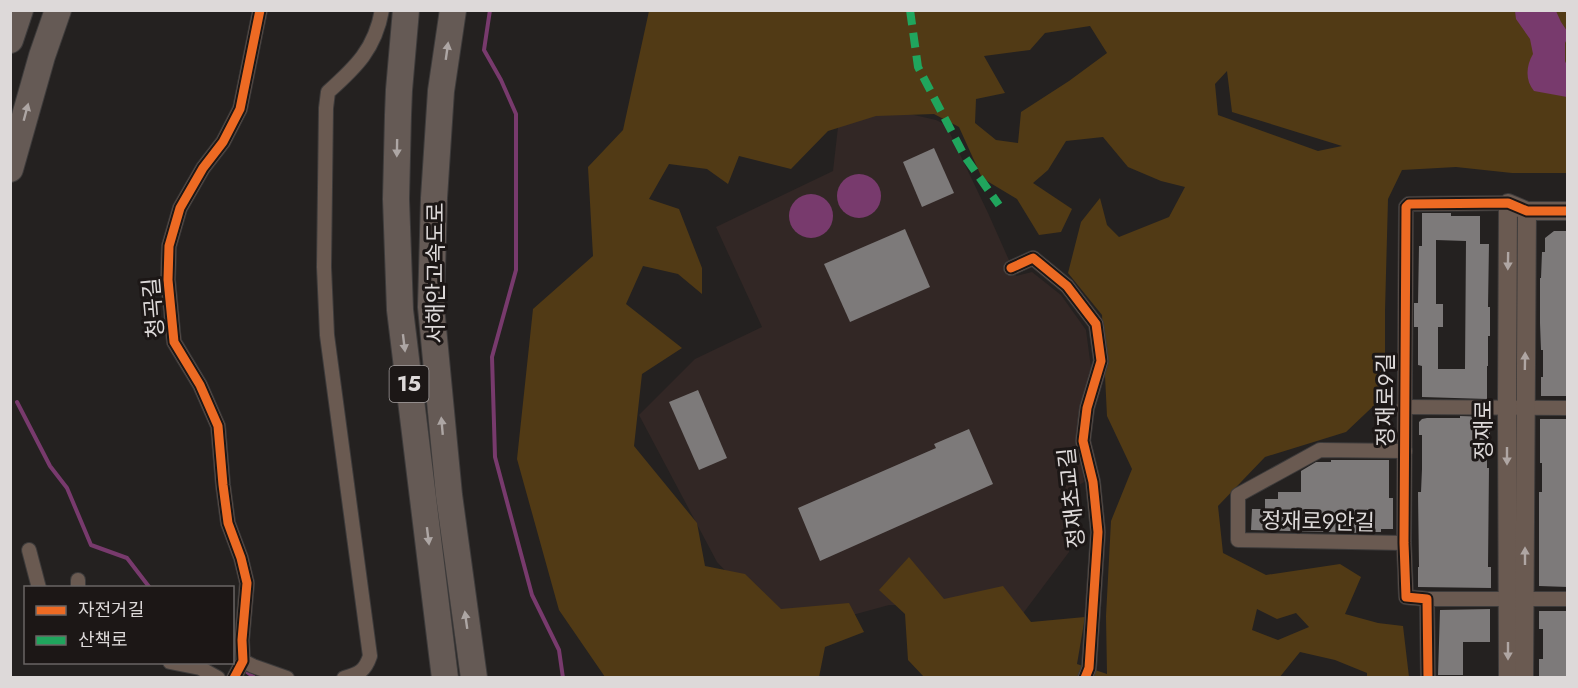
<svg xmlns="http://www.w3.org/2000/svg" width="1578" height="688" font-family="Jost,'Noto Sans KR',sans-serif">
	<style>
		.built { fill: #322725 }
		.green { fill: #513a15; fill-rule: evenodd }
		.water { fill: #783a6d }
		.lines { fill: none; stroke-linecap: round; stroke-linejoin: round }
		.stream { stroke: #783a6d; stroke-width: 4 }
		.building { fill: #7d7a7a; fill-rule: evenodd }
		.minor-casing { stroke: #3d3b3b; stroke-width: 16 }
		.tertiary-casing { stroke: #3d3b3b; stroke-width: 20 }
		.motorway-casing { stroke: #3d3b3b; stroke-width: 28 }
		.minor { stroke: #6a5a51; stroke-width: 14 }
		.tertiary { stroke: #6a5a51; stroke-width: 18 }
		.motorway { stroke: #655a55; stroke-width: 26 }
		.quiet { stroke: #20a55d; stroke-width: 8; stroke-dasharray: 15 8; stroke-linecap: butt }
		.cycleway-casing { stroke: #1c1716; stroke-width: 13 }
		.cycleway { stroke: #ed6a23; stroke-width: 9 }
		.oneway { fill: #ada6a4 }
		.oneway2 { fill: #afa6a3 }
		.labels { text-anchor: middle; stroke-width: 6; stroke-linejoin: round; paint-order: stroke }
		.shield { fill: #1c1716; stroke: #a39f9e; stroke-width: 1.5 }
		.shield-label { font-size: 21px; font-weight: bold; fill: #ddd9d9 }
		.street-label { font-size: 22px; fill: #ddd9d9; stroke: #1c1716 }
	</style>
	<rect width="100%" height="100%" fill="#242120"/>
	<path class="built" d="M888 109 936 120 946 125 988 213 1016 276 1032 272 1061 295 1086 330 1091 368 1082 401 1076 433 1084 482 1069 491V552L1015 624 925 605H889L838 619 761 608 717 562 639 415 695 359 762 327 716 227 833 171 838 127Z"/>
	<path class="green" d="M649 11H1567V173H1512L1456 167 1402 170 1388 199 1385 311V395L1346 432 1265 457 1218 506 1223 553 1266 575 1340 564 1361 577 1345 614 1378 623 1403 626 1409 677H1367V673L1335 660 1300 652 1279 678 924 677 908 660 905 614 879 590 909 557 944 599 1003 586 1031 622 1085 617 1077 664 1107 674 1106 616 1111 521 1132 469 1107 416 1102 315 1068 273 1081 222 1100 198 1107 225 1119 237 1169 217 1185 187 1161 181 1128 167 1103 137 1066 141 1048 170 1033 183 1072 209 1061 232 1039 235 1017 199 982 178 959 127 934 114 876 116 828 131 791 169 739 156 728 184 707 169 669 164 649 199 679 209 702 268V294L678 274 643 266 626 304 682 348 642 374 634 446 697 523 705 566 745 574 781 609 849 603 864 632 825 647 819 677H605L559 610 517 459 533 309 593 256 588 167 623 130ZM1090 26 1107 53 1069 81 1021 112 1018 143 996 140 975 123 976 99 1005 93 984 56 1030 50 1045 33ZM1227 71 1232 112 1342 146 1318 151 1218 115 1215 84ZM1257 609 1277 619 1296 613 1309 627 1278 640 1252 630Z"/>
	<g class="water">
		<path d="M1515 11H1556L1561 22 1567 31V39L1565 43V61L1568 68 1567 97 1534 91C1525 80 1526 66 1533 54L1530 39 1516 19Z"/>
		<circle cx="859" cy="196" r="22"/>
		<circle cx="811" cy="216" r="22"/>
	</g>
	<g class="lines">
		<g class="stream">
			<path d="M490 10 484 50 501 80 516 114V270L492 357 495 457 532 595 559 650 563 678"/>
			<path d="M17 402 50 466 67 488 91 545 127 558 150 588"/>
			<path d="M243 669 255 678"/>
		</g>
	</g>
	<g class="building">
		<path d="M934 148 954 193 922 207 903 162Z"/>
		<path d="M1422 213H1451V216H1480V244H1489L1488 307H1490V336H1488V366H1487V399L1422 397V366L1418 365V327H1414V303H1418L1419 246H1422ZM1436 240 1466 241 1465 369H1438V327H1443V304H1436Z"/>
		<path d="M905 229 930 287 850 322 824 264Z"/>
		<path d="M1554 231H1568V396H1541V377H1543V350H1541L1540 323V278H1541L1542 252H1545V238Z"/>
		<path d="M698 390 727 458 699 470 669 402Z"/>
		<path d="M1460 416 1490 417V438H1487V468H1489L1488 567H1491V588L1418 587V567H1419L1418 492H1421L1422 469V435H1419V422L1422 419 1427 418H1460Z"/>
		<path d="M1540 419H1568V587L1539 586V492H1542V463H1540Z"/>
		<path d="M969 429 993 484 820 561 798 508 936 448 934 444Z"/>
		<path d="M1331 460H1389V498H1393V529H1381V532H1365V533L1251 530 1252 509H1265V499H1278V492H1301V471L1316 462H1331Z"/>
		<path d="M1490 609V642H1463V675H1438L1440 610Z"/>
		<path d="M1539 611H1568V678H1539V659H1543V629H1539Z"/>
	</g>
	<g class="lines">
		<g class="minor-casing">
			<g id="minor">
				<path d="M1011 268 1033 258 1067 286 1096 324 1101 361 1087 408 1083 441 1093 482 1098 532 1089 668 1085 678"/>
				<path d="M1404 407 1568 408"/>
				<path d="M1404 543 1238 540V495L1320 450 1405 451"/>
				<path d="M29 550 39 588"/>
				<path d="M78 580V588"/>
				<path d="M1427 599H1568"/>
				<path d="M243 661 253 666 287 678"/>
				<path d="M170 662 200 668 218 678"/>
				<path d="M234 678 243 661 242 640 247 583 241 558 228 523 223 485 218 426 200 385 174 342 168 280 169 246 180 208 203 168 223 142 240 109 260 10"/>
				<path d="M344 678C359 674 365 671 370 656L327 335 324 267 326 108 328 92C356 67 375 49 382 10"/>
				<path d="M1428 678 1427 599 1406 597 1404 543 1406 207 1409 204 1508 203"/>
			</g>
		</g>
		<g class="tertiary-casing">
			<g id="tertiary">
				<path d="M1508 678 1507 407 1508 203 1527 211H1568"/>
				<path d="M1524 678 1527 211"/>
			</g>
		</g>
		<g class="motorway-casing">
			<g id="motorway">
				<path d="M406 10 399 90 398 115 396 199 400 310 445 678"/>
				<path d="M453 10 441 91 434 198 431 307 449 495 474 678"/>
				<path d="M10 40 20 10"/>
				<path d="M10 169 42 56 58 10"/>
			</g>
		</g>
		<use href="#minor" class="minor"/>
		<use href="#tertiary" class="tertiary"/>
		<use href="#motorway" class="motorway"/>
		<path class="quiet" d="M910 10 918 67 965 157 999 205"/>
		<g class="cycleway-casing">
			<g id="cycleway">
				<path d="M1011 268 1033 258 1067 286 1096 324 1101 361 1087 408 1083 441 1093 482 1098 532 1089 668 1085 678"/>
				<path d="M234 678 243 661 242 640 247 583 241 558 228 523 223 485 218 426 200 385 174 342 168 280 169 246 180 208 203 168 223 142 240 109 260 10"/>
				<path d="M1428 678 1427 599 1406 597 1404 543 1406 207 1409 204 1508 203 1527 211H1568"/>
			</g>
		</g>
		<use href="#cycleway" class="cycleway"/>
	</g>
	<defs><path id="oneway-solid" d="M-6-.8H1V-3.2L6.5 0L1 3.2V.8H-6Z" transform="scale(1.5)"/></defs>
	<g class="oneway">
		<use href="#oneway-solid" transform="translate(447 51) rotate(-82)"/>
		<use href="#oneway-solid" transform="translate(26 112) rotate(-75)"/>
		<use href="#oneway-solid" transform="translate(397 148) rotate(91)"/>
		<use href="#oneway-solid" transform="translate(404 343) rotate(83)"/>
		<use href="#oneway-solid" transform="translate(442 426) rotate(-95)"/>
		<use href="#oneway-solid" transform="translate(428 536) rotate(83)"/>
		<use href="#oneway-solid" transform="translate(466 620) rotate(-98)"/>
	</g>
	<g class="oneway2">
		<use href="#oneway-solid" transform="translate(1508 261) rotate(91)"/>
		<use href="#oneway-solid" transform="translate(1525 361) rotate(-89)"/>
		<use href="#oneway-solid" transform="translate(1507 456) rotate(90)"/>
		<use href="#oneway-solid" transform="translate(1525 556) rotate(-90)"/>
		<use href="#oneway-solid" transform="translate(1508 651) rotate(90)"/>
	</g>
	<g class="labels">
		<rect class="shield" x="389.5" y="366" width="39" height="36" rx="4.5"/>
		<g class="shield-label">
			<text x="409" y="391">15</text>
		</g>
		<g class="street-label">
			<text transform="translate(435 273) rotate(-90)" y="8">서해안고속도로</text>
			<text transform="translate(153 308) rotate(-95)" y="8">청곡길</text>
			<text transform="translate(1385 400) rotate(-90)" y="8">정재로9길</text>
			<text transform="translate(1483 430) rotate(-90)" y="8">정재로</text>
			<text transform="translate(1071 498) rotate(-96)" y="8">정재초교길</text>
			<text transform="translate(1318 521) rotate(1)" y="8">정재로9안길</text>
		</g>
	</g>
	<rect width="1578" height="688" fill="none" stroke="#ddd9d9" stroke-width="24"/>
	<rect x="24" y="586" width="210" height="78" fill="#1c1716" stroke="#696564" stroke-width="1.5"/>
	<rect x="36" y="606" width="30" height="9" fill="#ed6a23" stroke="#696564" stroke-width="1.5"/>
	<text x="78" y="616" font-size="18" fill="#ddd9d9">자전거길</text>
	<rect x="36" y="636" width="30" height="9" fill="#20a55d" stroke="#696564" stroke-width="1.5"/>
	<text x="78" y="646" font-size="18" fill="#ddd9d9">산책로</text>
</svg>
